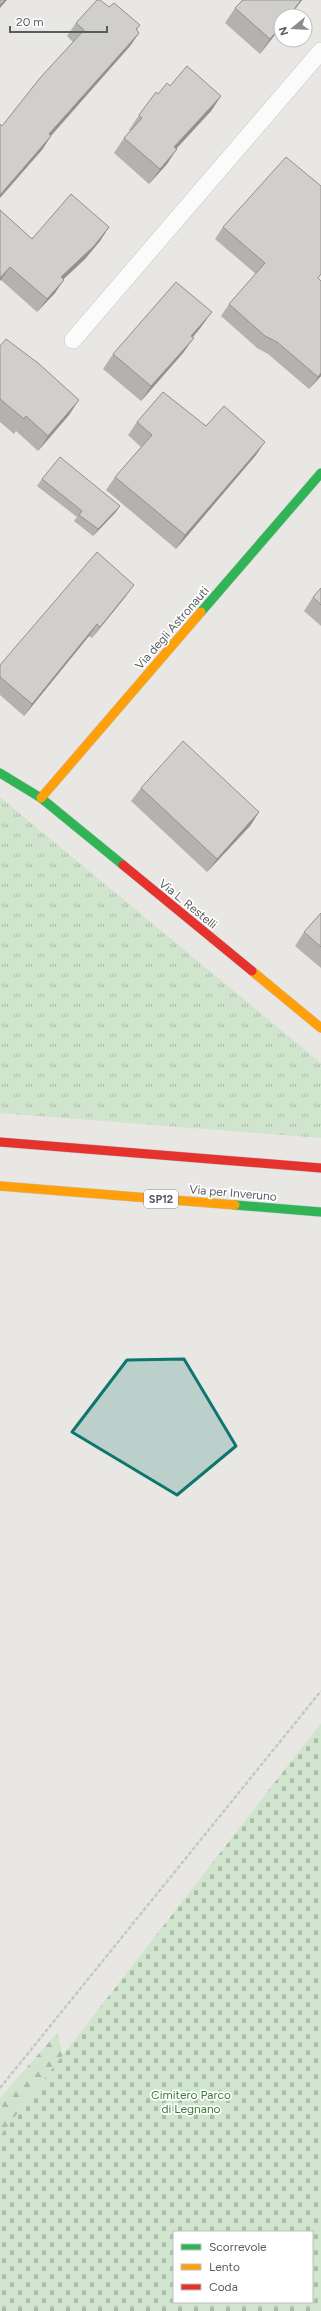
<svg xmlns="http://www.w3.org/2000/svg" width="321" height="2311" font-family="Figtree,sans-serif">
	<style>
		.grass { fill: url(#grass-tufts) }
		.forest { fill: url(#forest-firs) }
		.cemetery { fill: url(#cemetery-stones); fill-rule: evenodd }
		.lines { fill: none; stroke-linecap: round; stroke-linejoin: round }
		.lane-casing { stroke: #c5c5c5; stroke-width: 18 }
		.fast-casing { stroke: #c5c6c6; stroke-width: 10 }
		.slow-casing { stroke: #c5c6c6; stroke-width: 10 }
		.jam-casing { stroke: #c5c6c6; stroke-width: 10 }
		.path { stroke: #c4c9c5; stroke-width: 2.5; stroke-dasharray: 4 2; stroke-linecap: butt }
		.lane { stroke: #fcfbfb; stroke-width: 17 }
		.fast { stroke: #30b455; stroke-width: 9 }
		.slow { stroke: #ff9f0a; stroke-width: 9 }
		.jam { stroke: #e5322d; stroke-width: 9 }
		.wall { fill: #b3b2af }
		.shaded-wall { fill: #92918f }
		.building { fill: #d0cfcc; stroke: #92918f }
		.marked { fill: #0f766e; fill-opacity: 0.2; stroke: #0f766e; stroke-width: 3; stroke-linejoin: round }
		.labels { text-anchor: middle; stroke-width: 3.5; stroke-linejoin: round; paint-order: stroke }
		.shield { fill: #fff; stroke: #8a8d90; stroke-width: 1 }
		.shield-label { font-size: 11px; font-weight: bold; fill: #585c60 }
		.street-label { font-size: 12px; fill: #585c60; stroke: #fff }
		.park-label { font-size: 12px; fill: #387f3a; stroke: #fff }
	</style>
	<defs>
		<pattern id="grass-tufts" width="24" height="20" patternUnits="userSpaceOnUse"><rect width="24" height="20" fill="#d1e4ce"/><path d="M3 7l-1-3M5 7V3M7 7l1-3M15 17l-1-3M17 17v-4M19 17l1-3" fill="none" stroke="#acbcab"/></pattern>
		<pattern id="forest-firs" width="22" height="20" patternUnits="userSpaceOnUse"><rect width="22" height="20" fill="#d1e4ce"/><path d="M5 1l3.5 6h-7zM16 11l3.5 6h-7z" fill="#acbcab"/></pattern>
		<pattern id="cemetery-stones" width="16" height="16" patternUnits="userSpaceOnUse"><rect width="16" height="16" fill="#d1e4ce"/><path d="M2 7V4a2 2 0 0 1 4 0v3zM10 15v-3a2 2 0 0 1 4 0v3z" fill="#acbcab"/></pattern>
	</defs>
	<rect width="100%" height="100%" fill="#e8e7e3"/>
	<path class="grass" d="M0 797 321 1063V1138L0 1113Z"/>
	<path class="forest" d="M57 2033 63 2055 0 2136V2098Z"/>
	<path class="cemetery" d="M321 1723V2311H0V2136ZM174 2232H312V2302H174Z"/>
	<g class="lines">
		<g class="lane-casing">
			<path id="lane" d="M73 340 321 51"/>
		</g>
		<g class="fast-casing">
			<g id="fast">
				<path d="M201 612 321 473"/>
				<path d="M0 773 41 798 123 865"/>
				<path d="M235 1205 321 1212"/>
			</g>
		</g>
		<g class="slow-casing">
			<g id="slow">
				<path d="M41 798 201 612"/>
				<path d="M252 971 321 1028"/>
				<path d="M0 1186 235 1205"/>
			</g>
		</g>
		<g class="jam-casing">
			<g id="jam">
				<path d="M123 865 252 971"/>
				<path d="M0 1142 321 1168"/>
			</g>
		</g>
		<path class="path" d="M0 2088 321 1691"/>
		<use href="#lane" class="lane"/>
		<use href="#fast" class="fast"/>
		<use href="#slow" class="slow"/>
		<use href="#jam" class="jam"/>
	</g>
	<g class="wall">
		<path d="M242 0H302L290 16H281V27L260 54 225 23 235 8Z"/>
		<path d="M109 7 140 25 137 30 139 33 130 46 51 136 42 150 2 126 73 42 67 36 76 23Z"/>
		<path d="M170 86 221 96 211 111 176 149 167 164 149 184 114 153 124 138 130 131 129 130 139 115 158 94Z"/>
		<path d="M0 210 32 239 109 227 100 241 85 259 63 279 55 293 37 312 1 280 0 281Z"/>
		<path d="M223 227 319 279 321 376 309 389 268 354 257 348 221 316 229 304 256 274 215 239Z"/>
		<path d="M201 327 193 337 183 353 141 401 103 369 113 354Z"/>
		<path d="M0 346 69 415 38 451 16 431 14 434 0 422Z"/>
		<path d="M137 422 206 426 256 455 176 549 106 490 115 477 141 447 128 435Z"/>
		<path d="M42 479 120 506 115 513 93 536 74 521 77 517 37 486Z"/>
		<path d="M321 588V626L304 611 313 597Z"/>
		<path d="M126 596 92 638 89 636 24 716 0 695V665Z"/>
		<path d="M141 788 259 812 250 826 207 872 131 801Z"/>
		<path d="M321 913V968L295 946 304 932Z"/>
	</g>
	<g class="shaded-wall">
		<path d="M5 0H7L0 8V5Z"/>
		<path d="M301 0H302L290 16H289Z"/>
		<path d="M281 26V27L260 54 270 39Z"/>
		<path d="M139 33 130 46 40 148 49 134Z"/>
		<path d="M221 96 211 111 164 162 174 147Z"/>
		<path d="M51 136 42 150 0 198V195Z"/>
		<path d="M177 149 167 164 149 184 160 169Z"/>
		<path d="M109 227 100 241 85 259 52 290 61 277Z"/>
		<path d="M10 267 0 281V278Z"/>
		<path d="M64 280 55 293 37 312 47 299Z"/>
		<path d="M212 312 201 327 181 351 191 336Z"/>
		<path d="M194 338 183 353 141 401 151 386Z"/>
		<path d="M321 373V376L309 389Z"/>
		<path d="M79 400 69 415 38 451 48 436Z"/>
		<path d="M265 442 256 455 176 549 185 535Z"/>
		<path d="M120 506 115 513 93 536 98 529Z"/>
		<path d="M134 585 126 596 92 638 100 627Z"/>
		<path d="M97 624 89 636 24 716 32 704Z"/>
		<path d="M259 812 250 826 207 872 217 859Z"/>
	</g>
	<g class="building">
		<path d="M0 0H5L0 5Z"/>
		<path d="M97 0H100L109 7 114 3 140 25 136 29 139 33 49 134 51 136 0 195V124L2 126 40 78 84 30 76 23Z"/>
		<path d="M243 0H301L289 16H281V26L270 39 235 8Z"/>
		<path d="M187 66 221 96 174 147 177 149 160 169 124 138 142 118 139 115 156 92 158 94 167 83 170 86Z"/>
		<path d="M286 157 321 186V274L318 278 321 281V373L318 377 277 342 265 336 229 304 265 263 223 227Z"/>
		<path d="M71 194 109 227 94 246 61 277 64 280 47 299 10 267 0 278V210L32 239Z"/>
		<path d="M176 282 212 312 191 336 194 338 151 386 113 354Z"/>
		<path d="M6 339 38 363 79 400 48 436 26 416 24 419 0 399V346Z"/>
		<path d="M163 392 206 426 224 406 265 442 185 535 115 477 152 435 137 422Z"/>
		<path d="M60 457 120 506 98 529 79 515 82 511 42 479Z"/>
		<path d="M97 552 134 585 100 627 97 624 32 704 0 677V665Z"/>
		<path d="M321 588V605L313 597Z"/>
		<path d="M183 741 259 812 217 859 141 788Z"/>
		<path d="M321 913V947L304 932Z"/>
	</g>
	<path class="marked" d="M184 1359 236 1446 177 1495 72 1432 127 1360Z"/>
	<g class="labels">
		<rect class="shield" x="144" y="1190" width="34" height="18" rx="3"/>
		<g class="shield-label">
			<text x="161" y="1203">SP12</text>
		</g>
		<g class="street-label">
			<text transform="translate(172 628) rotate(-49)" y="4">Via degli Astronauti</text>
			<text transform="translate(188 904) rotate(39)" y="4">Via L. Restelli</text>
			<text transform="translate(233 1193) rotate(5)" y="4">Via per Inveruno</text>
		</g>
		<g class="park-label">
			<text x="191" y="2099">Cimitero Parco<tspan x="191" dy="14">di Legnano</tspan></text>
		</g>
	</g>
	<rect x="173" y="2231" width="140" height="72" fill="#ffffff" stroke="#bcbebf"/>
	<rect x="181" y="2244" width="20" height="6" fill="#30b455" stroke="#bcbebf"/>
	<text x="209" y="2251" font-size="12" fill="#585c60">Scorrevole</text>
	<rect x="181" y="2264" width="20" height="6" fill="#ff9f0a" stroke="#bcbebf"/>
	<text x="209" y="2271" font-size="12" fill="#585c60">Lento</text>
	<rect x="181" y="2284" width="20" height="6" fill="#e5322d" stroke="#bcbebf"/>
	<text x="209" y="2291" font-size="12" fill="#585c60">Coda</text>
	<g transform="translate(293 28) rotate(252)"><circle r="19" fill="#ffffff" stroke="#bcbebf"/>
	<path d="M0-3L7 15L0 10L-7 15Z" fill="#8a8d8e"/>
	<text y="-6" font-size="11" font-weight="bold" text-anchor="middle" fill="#585c60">N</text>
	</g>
	<path d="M10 26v6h97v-6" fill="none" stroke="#585c60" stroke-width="2"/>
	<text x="16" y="26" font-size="12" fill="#585c60" stroke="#ffffff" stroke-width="3" paint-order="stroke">20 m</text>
</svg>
